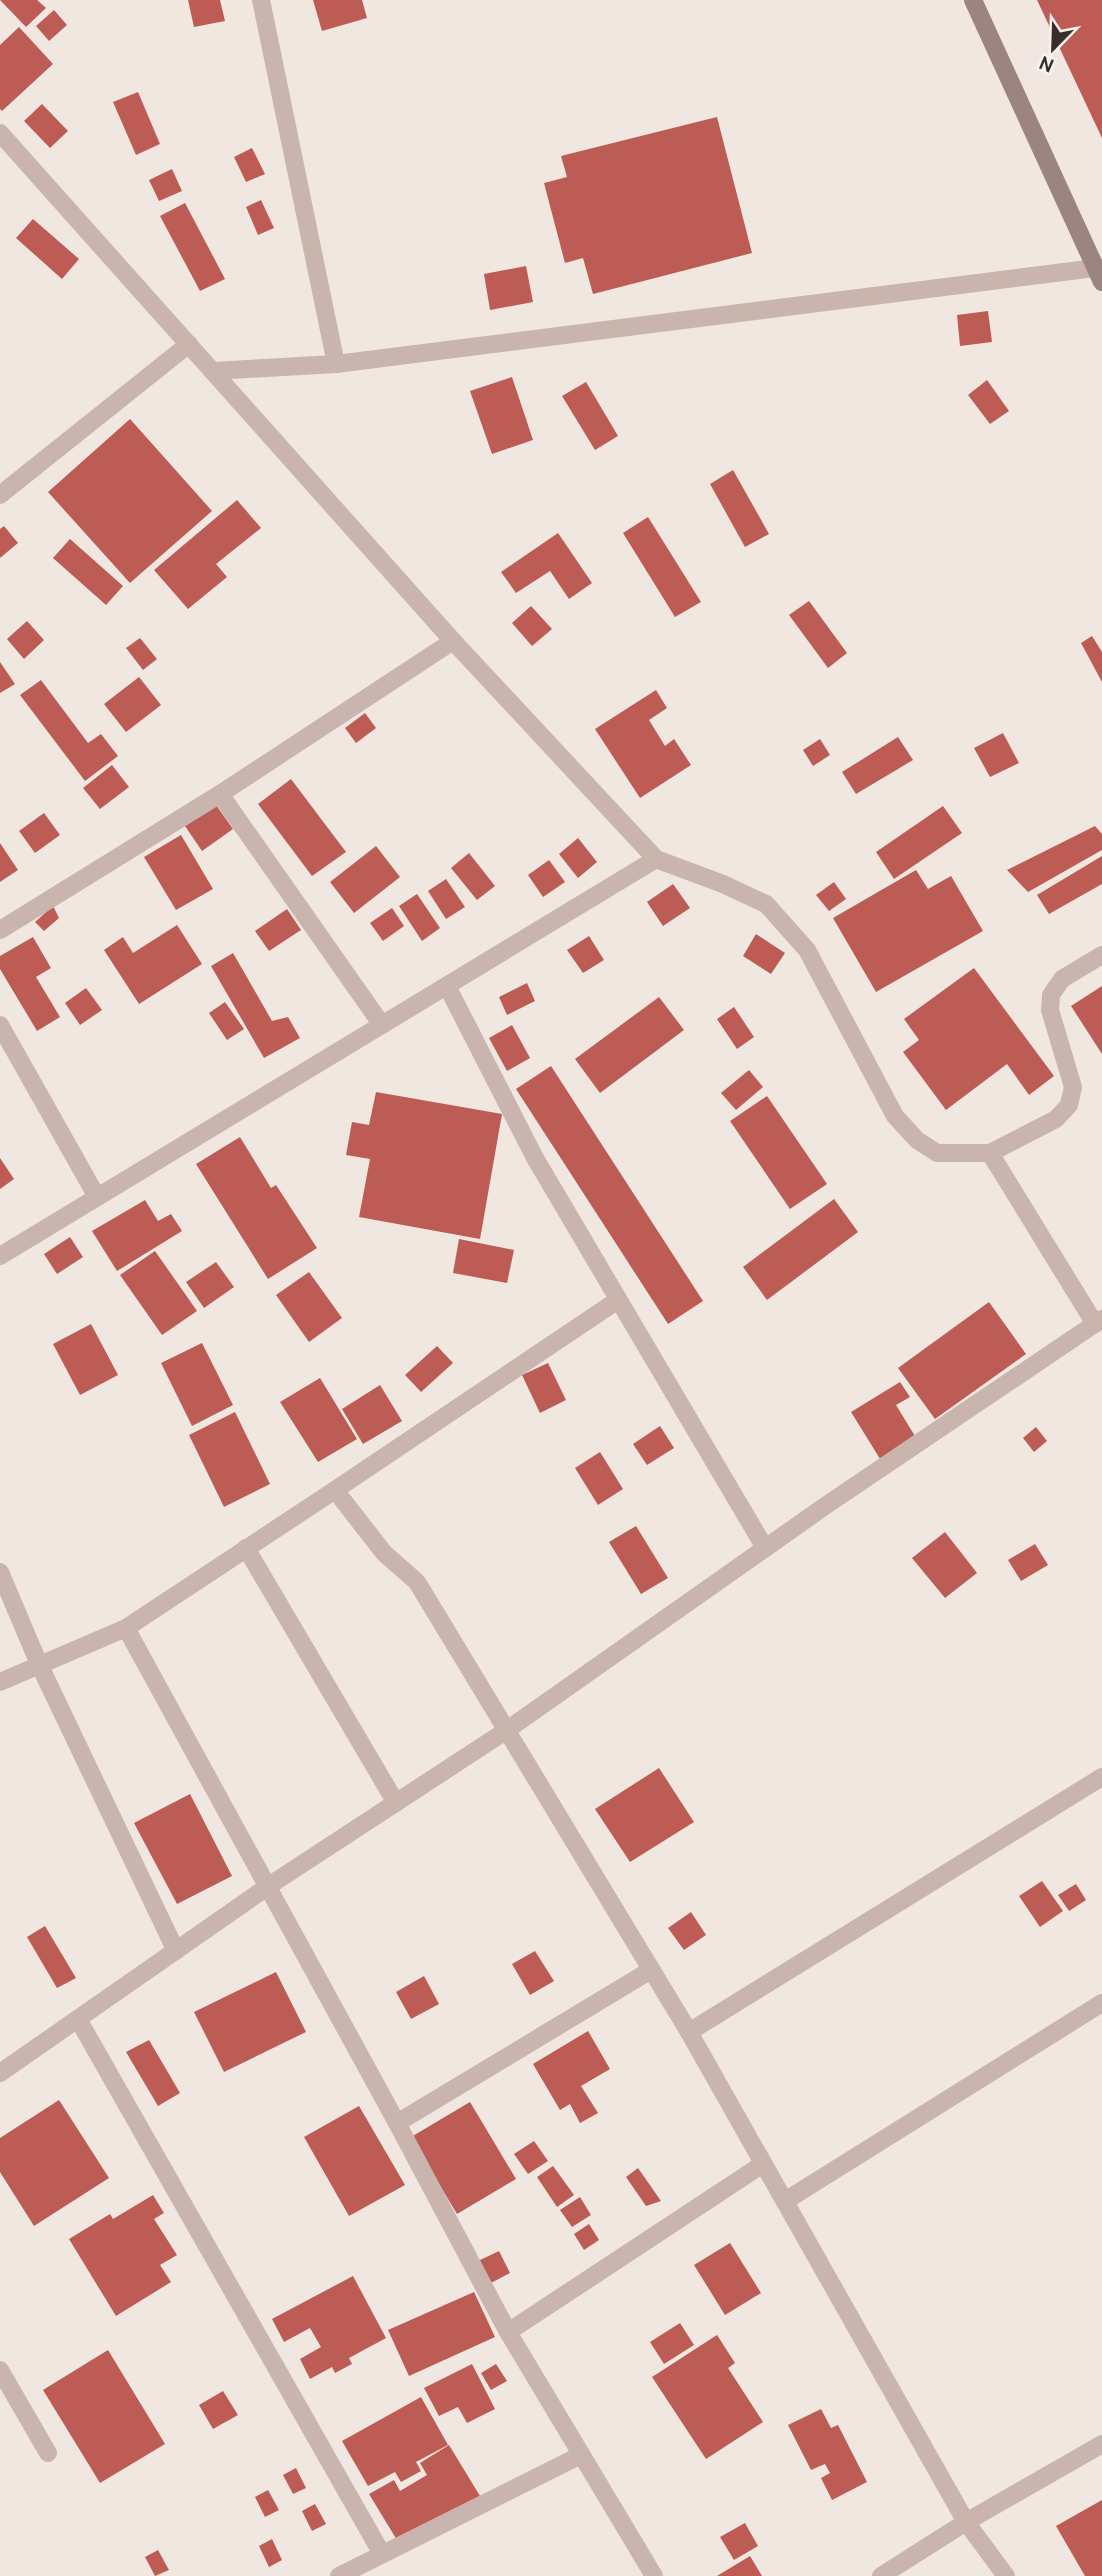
<svg xmlns="http://www.w3.org/2000/svg" width="1102" height="2576" font-family="Cabin,sans-serif">
	<style>
		.building { fill: #bc5c54 }
		.lines { fill: none; stroke-linecap: round; stroke-linejoin: round }
		.lane { stroke: #c9b5ad; stroke-width: 18 }
		.street { stroke: #c9b5ad; stroke-width: 18 }
		.secondary { stroke: #9c847f; stroke-width: 18 }
	</style>
	<rect width="100%" height="100%" fill="#f1e7e1"/>
	<g class="building">
		<path d="M0 0H37L46 8 26 27Z"/>
		<path d="M188 0H220L225 21 194 27Z"/>
		<path d="M313 0H362L367 18 322 31Z"/>
		<path d="M1037 0H1102V138Z"/>
		<path d="M54 10 67 25 49 41 36 26Z"/>
		<path d="M19 27 53 64 2 111 0 109V45Z"/>
		<path d="M138 92 160 144 136 155 113 102Z"/>
		<path d="M42 104 68 131 50 148 24 121Z"/>
		<path d="M717 117 752 253 593 294 583 258 565 263 544 183 567 177 561 156Z"/>
		<path d="M252 148 265 174 246 182 234 157Z"/>
		<path d="M172 169 182 191 159 201 149 180Z"/>
		<path d="M261 200 274 228 258 235 246 207Z"/>
		<path d="M185 203 225 279 200 291 160 216Z"/>
		<path d="M33 219 79 259 62 279 16 238Z"/>
		<path d="M526 266 533 302 490 310 484 274Z"/>
		<path d="M988 311 992 342 960 346 957 315Z"/>
		<path d="M512 377 533 440 492 454 470 391Z"/>
		<path d="M987 380 1009 411 990 424 968 395Z"/>
		<path d="M586 382 618 436 595 450 562 396Z"/>
		<path d="M130 419 212 511 130 583 48 492Z"/>
		<path d="M733 470 769 534 745 547 710 484Z"/>
		<path d="M237 500 261 528 216 564 227 577 188 609 154 570Z"/>
		<path d="M648 517 701 602 675 617 623 533Z"/>
		<path d="M4 526 18 543 0 558V529Z"/>
		<path d="M558 533 592 583 569 599 550 571 516 593 501 572Z"/>
		<path d="M70 539 123 586 106 605 53 558Z"/>
		<path d="M809 601 847 653 828 668 789 615Z"/>
		<path d="M531 606 552 629 532 646 512 623Z"/>
		<path d="M27 621 44 640 24 659 7 639Z"/>
		<path d="M1092 636 1102 652V682L1081 643Z"/>
		<path d="M140 638 157 659 143 670 126 648Z"/>
		<path d="M0 662 15 684 0 693Z"/>
		<path d="M139 677 161 705 126 732 104 704Z"/>
		<path d="M41 680 88 743 101 734 118 756 85 781 20 695Z"/>
		<path d="M656 690 667 708 649 720 665 746 674 739 691 765 640 798 595 729Z"/>
		<path d="M365 713 376 728 356 743 345 728Z"/>
		<path d="M1003 733 1019 763 990 777 974 748Z"/>
		<path d="M898 737 913 760 856 794 842 772Z"/>
		<path d="M820 739 830 755 813 766 803 750Z"/>
		<path d="M112 765 129 787 100 809 83 788Z"/>
		<path d="M291 779 346 852 312 876 258 804Z"/>
		<path d="M216 805 233 829 202 851 185 826Z"/>
		<path d="M943 806 962 833 894 879 876 852Z"/>
		<path d="M44 813 60 835 35 853 19 831Z"/>
		<path d="M1095 826 1102 834V850L1028 892 1007 870Z"/>
		<path d="M181 835 213 889 176 910 144 857Z"/>
		<path d="M578 838 597 862 578 878 559 854Z"/>
		<path d="M0 843 18 870 0 882Z"/>
		<path d="M376 846 400 877 354 913 330 882Z"/>
		<path d="M469 853 495 886 477 900 451 868Z"/>
		<path d="M1102 856V884L1049 914 1037 895Z"/>
		<path d="M549 860 565 882 543 897 528 875Z"/>
		<path d="M916 870 928 889 951 876 983 931 876 992 833 918Z"/>
		<path d="M446 879 465 907 446 919 428 891Z"/>
		<path d="M834 882 846 899 829 911 816 895Z"/>
		<path d="M673 884 690 908 663 926 647 902Z"/>
		<path d="M417 894 440 928 422 941 399 906Z"/>
		<path d="M53 906 59 918 44 931 35 922Z"/>
		<path d="M392 908 404 926 383 941 370 923Z"/>
		<path d="M287 909 301 930 269 951 255 931Z"/>
		<path d="M177 925 202 964 139 1004 104 950 123 937 133 953Z"/>
		<path d="M756 934 785 953 771 974 743 956Z"/>
		<path d="M589 936 604 960 583 973 567 950Z"/>
		<path d="M33 937 51 968 36 977 60 1017 37 1031 0 969V956Z"/>
		<path d="M233 953 272 1021 288 1017 300 1038 264 1058 211 966Z"/>
		<path d="M974 968 1054 1076 1029 1095 1007 1064 946 1110 903 1052 919 1040 904 1019Z"/>
		<path d="M527 983 535 1001 507 1015 499 997Z"/>
		<path d="M1102 986V1054L1071 1006Z"/>
		<path d="M86 988 102 1010 80 1025 65 1003Z"/>
		<path d="M659 997 684 1030 600 1093 575 1059Z"/>
		<path d="M225 1002 244 1029 227 1040 209 1013Z"/>
		<path d="M734 1007 754 1037 737 1049 717 1019Z"/>
		<path d="M512 1025 530 1058 507 1071 489 1038Z"/>
		<path d="M551 1066 703 1301 668 1324 516 1089Z"/>
		<path d="M749 1070 763 1087 736 1110 721 1093Z"/>
		<path d="M376 1092 502 1114 480 1239 359 1217 370 1159 346 1155 352 1122 369 1125Z"/>
		<path d="M767 1096 827 1184 790 1209 730 1121Z"/>
		<path d="M240 1137 271 1188 276 1185 317 1248 268 1279 196 1164Z"/>
		<path d="M0 1158 14 1179 0 1189Z"/>
		<path d="M834 1199 858 1232 767 1300 743 1267Z"/>
		<path d="M145 1200 158 1221 171 1214 182 1231 117 1271 92 1231Z"/>
		<path d="M70 1237 83 1257 57 1274 44 1254Z"/>
		<path d="M459 1239 514 1250 507 1283 453 1273Z"/>
		<path d="M155 1251 197 1311 162 1335 120 1275Z"/>
		<path d="M216 1262 234 1287 204 1308 186 1282Z"/>
		<path d="M309 1272 342 1318 309 1342 276 1295Z"/>
		<path d="M989 1302 1026 1354 935 1419 898 1368Z"/>
		<path d="M91 1324 118 1375 80 1395 53 1344Z"/>
		<path d="M202 1343 233 1405 192 1426 161 1363Z"/>
		<path d="M437 1346 453 1363 421 1392 405 1375Z"/>
		<path d="M548 1363 566 1400 540 1413 522 1375Z"/>
		<path d="M320 1378 357 1439 318 1462 280 1402Z"/>
		<path d="M900 1382 910 1397 896 1405 918 1441 882 1462 851 1412Z"/>
		<path d="M380 1385 402 1421 363 1444 342 1409Z"/>
		<path d="M235 1412 270 1484 224 1507 189 1435Z"/>
		<path d="M660 1426 674 1448 647 1465 633 1444Z"/>
		<path d="M1036 1427 1047 1441 1034 1452 1023 1438Z"/>
		<path d="M600 1452 623 1489 598 1505 575 1468Z"/>
		<path d="M636 1526 668 1578 641 1594 609 1542Z"/>
		<path d="M945 1532 977 1573 945 1598 912 1558Z"/>
		<path d="M1035 1544 1048 1565 1021 1581 1008 1560Z"/>
		<path d="M659 1768 694 1822 630 1862 595 1809Z"/>
		<path d="M190 1794 232 1876 177 1904 134 1823Z"/>
		<path d="M1042 1881 1063 1911 1040 1927 1019 1896Z"/>
		<path d="M1076 1884 1086 1900 1069 1911 1058 1895Z"/>
		<path d="M691 1912 706 1935 684 1950 668 1928Z"/>
		<path d="M45 1926 76 1978 57 1988 27 1937Z"/>
		<path d="M535 1951 554 1981 530 1995 512 1964Z"/>
		<path d="M276 1972 306 2032 224 2072 194 2012Z"/>
		<path d="M424 1976 439 2004 411 2019 396 1992Z"/>
		<path d="M588 2031 610 2069 581 2086 598 2113 580 2123 570 2104 560 2110 533 2064Z"/>
		<path d="M149 2040 180 2093 158 2106 126 2052Z"/>
		<path d="M59 2100 109 2178 34 2226 0 2172V2138Z"/>
		<path d="M470 2102 516 2179 457 2214 411 2137Z"/>
		<path d="M359 2106 405 2185 349 2216 304 2137Z"/>
		<path d="M534 2141 548 2161 528 2174 514 2154Z"/>
		<path d="M553 2166 574 2195 557 2207 537 2177Z"/>
		<path d="M638 2168 661 2201 646 2206 626 2177Z"/>
		<path d="M153 2195 164 2213 154 2219 177 2255 160 2265 171 2282 116 2316 69 2239 110 2214 113 2219Z"/>
		<path d="M580 2197 591 2215 572 2227 560 2210Z"/>
		<path d="M589 2224 599 2240 584 2250 574 2234Z"/>
		<path d="M730 2243 761 2293 725 2315 694 2265Z"/>
		<path d="M499 2251 510 2273 489 2284 478 2261Z"/>
		<path d="M353 2276 386 2338 349 2358 352 2364 335 2373 332 2367 310 2379 300 2359 321 2347 310 2328 284 2342 272 2319Z"/>
		<path d="M474 2292 495 2337 409 2376 388 2330Z"/>
		<path d="M680 2323 694 2345 664 2364 650 2342Z"/>
		<path d="M717 2335 735 2363 728 2368 763 2422 706 2459 652 2377Z"/>
		<path d="M108 2350 165 2444 100 2483 43 2390Z"/>
		<path d="M472 2364 495 2409 467 2423 458 2407 439 2416 424 2388Z"/>
		<path d="M496 2364 507 2381 491 2390 481 2373Z"/>
		<path d="M223 2391 238 2415 213 2429 199 2405Z"/>
		<path d="M421 2397 448 2445 416 2462 421 2471 401 2482 395 2472 368 2486 342 2441Z"/>
		<path d="M821 2409 831 2428 838 2425 867 2482 832 2500 821 2478 830 2473 825 2464 811 2470 788 2425Z"/>
		<path d="M449 2445 480 2496 400 2545 369 2494 394 2480 400 2491 427 2475 420 2463Z"/>
		<path d="M296 2468 306 2488 293 2494 283 2475Z"/>
		<path d="M268 2490 279 2510 265 2517 255 2497Z"/>
		<path d="M1102 2500V2576H1085L1056 2526Z"/>
		<path d="M315 2504 326 2524 312 2531 302 2511Z"/>
		<path d="M745 2523 758 2546 734 2560 720 2537Z"/>
		<path d="M272 2539 282 2560 269 2567 259 2546Z"/>
		<path d="M158 2550 169 2570 155 2576 145 2557Z"/>
		<path d="M750 2556 762 2576H717Z"/>
	</g>
	<g class="lines">
		<path class="lane" d="M0 2370 48 2453"/>
		<g class="street">
			<path d="M261 0 336 364"/>
			<path d="M0 133 453 641 656 859 723 884 766 904 807 950 895 1116 917 1140 937 1153H990L1056 1119 1069 1105 1073 1087 1050 1010 1051 995 1062 979 1102 955"/>
			<path d="M212 371 336 364 1095 268"/>
			<path d="M0 495 189 344"/>
			<path d="M220 794 382 1025"/>
			<path d="M0 930 220 794 453 641"/>
			<path d="M447 986 535 1158 765 1548"/>
			<path d="M0 1025 97 1197"/>
			<path d="M990 1153 1095 1324"/>
			<path d="M0 1256 656 859"/>
			<path d="M335 1490 618 1300"/>
			<path d="M246 1548 396 1803"/>
			<path d="M0 1572 39 1664 176 1951"/>
			<path d="M126 1628 397 2123 508 2332 654 2576"/>
			<path d="M0 1682 126 1628 335 1490 384 1553 417 1582 689 2032 966 2522 1006 2576"/>
			<path d="M78 2019 382 2554"/>
			<path d="M689 2032 1102 1777"/>
			<path d="M0 2073 267 1887 507 1730 825 1506 1102 1319"/>
			<path d="M397 2123 651 1970"/>
			<path d="M785 2201 1102 2003"/>
			<path d="M508 2332 763 2164"/>
			<path d="M339 2576 581 2455"/>
			<path d="M881 2576 966 2522 1102 2444"/>
		</g>
		<path class="secondary" d="M973 0 1102 282"/>
	</g>
	<g transform="translate(1053 49) rotate(203)" stroke="#f9f1ed" stroke-width="5" paint-order="stroke">
	<path d="M0-5L12 26L0 18L-12 26Z" fill="#382d2b"/>
	<text y="-10" font-size="19" font-weight="bold" text-anchor="middle" fill="#382d2b">N</text>
	</g>
</svg>
